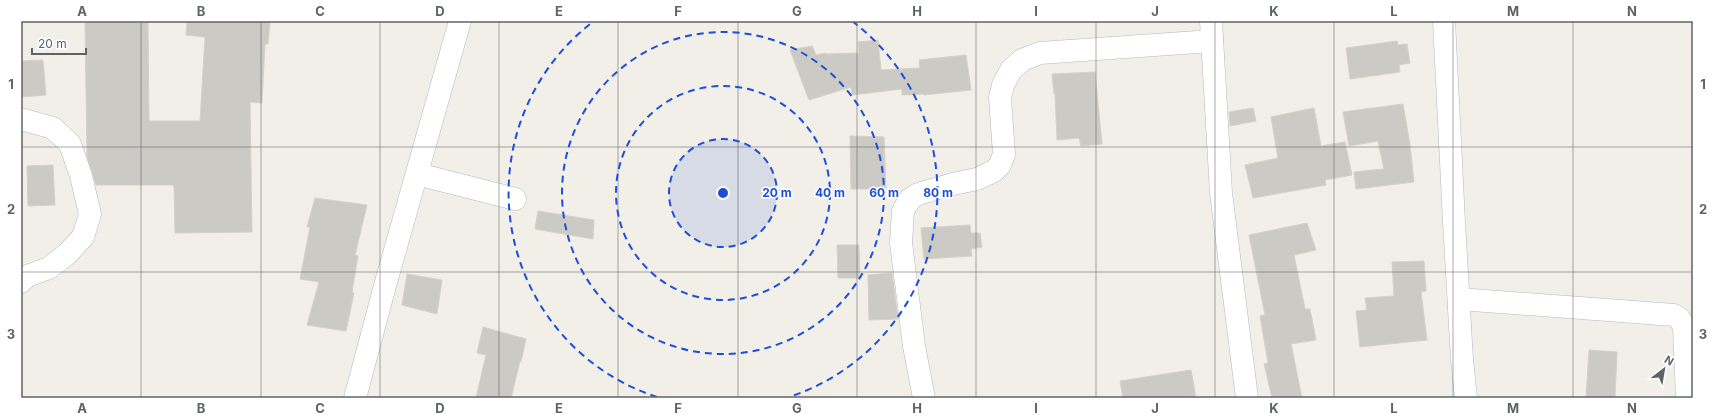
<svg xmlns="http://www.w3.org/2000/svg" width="1714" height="419" font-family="Inter,sans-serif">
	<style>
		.building { fill: #cccac5; stroke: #d6d1c6 }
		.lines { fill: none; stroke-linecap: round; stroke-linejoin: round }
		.minor-casing { stroke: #b5b8bc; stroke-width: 23 }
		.minor { stroke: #fff; stroke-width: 22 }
		.grid { fill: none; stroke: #5f6368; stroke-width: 1; stroke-opacity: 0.55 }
		.ring { fill: none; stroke: #1d4ed8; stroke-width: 2; stroke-dasharray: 7 5 }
		.centre { fill: #1d4ed8; stroke: #fff; stroke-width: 2 }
		.ring-label { font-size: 12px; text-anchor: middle; font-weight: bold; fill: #1d4ed8; stroke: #fff; stroke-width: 3; stroke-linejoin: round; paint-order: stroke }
		.neatline { fill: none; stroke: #5f6368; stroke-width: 1.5 }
		.grid-label { font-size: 13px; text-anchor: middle; font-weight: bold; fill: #5f6368 }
	</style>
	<rect width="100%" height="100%" fill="#f1efe8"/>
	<g class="building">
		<path d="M187 21H270L268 44H265L262 103 250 102 252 232 175 233 174 185H96L87 156 85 22H148L149 121H200L205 37 186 35Z"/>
		<path d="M878 40 881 70 920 68 919 60 966 55 971 90 924 95V94L902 95V89L852 95 851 87 809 100 790 50 812 46 816 55 826 53V54L859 53 858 42Z"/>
		<path d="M1397 41 1398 45 1407 44 1410 63 1399 65 1400 72 1350 79 1346 48Z"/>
		<path d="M43 60 46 95 21 97V61Z"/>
		<path d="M1095 72 1102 144 1081 146 1079 138 1057 140 1055 94H1054L1052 74Z"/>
		<path d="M1403 104 1410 145 1414 182 1356 189 1354 172 1384 169 1378 141 1349 146 1343 112Z"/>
		<path d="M1253 108 1256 121 1230 126 1229 112Z"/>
		<path d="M1314 108 1321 146 1345 142 1352 175 1325 180 1326 185 1253 198 1245 165 1278 158 1271 117Z"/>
		<path d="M850 136 884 137 886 189H851Z"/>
		<path d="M53 165 55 205 28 206 27 166Z"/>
		<path d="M315 198 367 205 355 255 358 256 352 292 354 293 346 331 307 325 319 282 300 279 310 227H307Z"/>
		<path d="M538 211 594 220 593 239 535 229Z"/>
		<path d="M1307 223 1316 250 1294 255 1305 309H1310L1316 340 1291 344 1302 398H1272L1264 364 1268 363 1260 316 1265 315 1249 235Z"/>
		<path d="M970 225 971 233H980L982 247 971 249 972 256 924 259 921 228Z"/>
		<path d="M837 245H859L860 278H838Z"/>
		<path d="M1424 261 1426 291 1421 292 1427 340 1360 347 1356 311 1367 310 1365 298 1394 296 1392 262Z"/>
		<path d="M892 273 898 319 869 320 868 275Z"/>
		<path d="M407 274 442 280 437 314 402 305Z"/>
		<path d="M483 327 526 339 521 362 520 361 511 398H476L486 355 477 353Z"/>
		<path d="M1589 350 1617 352 1615 398H1586Z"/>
		<path d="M1191 370 1196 398H1123L1120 381Z"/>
	</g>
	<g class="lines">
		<g class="minor-casing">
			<g id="minor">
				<path d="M1211 21 1221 193 1247 398"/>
				<path d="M1444 21 1454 222 1462 360 1466 398"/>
				<path d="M21 119 53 128 70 144 81 176 90 214 83 237 67 254 49 268 27 276 21 282"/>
				<path d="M417 174 515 199"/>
				<path d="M1459 299 1674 315 1679 318 1684 327 1687 398"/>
				<path d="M355 398 386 282 460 21"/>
				<path d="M924 398 914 346 901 243 903 211 910 199 918 194 953 184 977 179 994 171 1000 165 1004 154 1000 98 1003 85 1011 70 1022 60 1040 53 1212 41"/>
			</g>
		</g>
		<use href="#minor" class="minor"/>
	</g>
	<path class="grid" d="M141 21V398M261 21V398M380 21V398M499 21V398M618 21V398M738 21V398M857 21V398M976 21V398M1096 21V398M1215 21V398M1334 21V398M1453 21V398M1573 21V398M21 147H1693M21 272H1693"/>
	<circle cx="723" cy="193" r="54" fill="#1d4ed8" fill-opacity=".12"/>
	<g class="ring">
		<circle cx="723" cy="193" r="54"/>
		<circle cx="723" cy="193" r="107"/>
		<circle cx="723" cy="193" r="161"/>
		<path d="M657 397A215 215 0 0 1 594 21M852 21A215 215 0 0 1 789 397"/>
	</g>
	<circle cx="723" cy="193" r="6" class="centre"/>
	<g class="ring-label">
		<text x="777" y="197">20 m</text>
		<text x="830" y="197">40 m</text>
		<text x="884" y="197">60 m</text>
		<text x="938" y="197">80 m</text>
	</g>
	<rect width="1714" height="419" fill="none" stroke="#ffffff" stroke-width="44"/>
	<g transform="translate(1664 369) rotate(31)" stroke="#ffffff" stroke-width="3" paint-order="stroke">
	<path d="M0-3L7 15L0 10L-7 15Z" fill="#5f6368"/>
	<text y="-6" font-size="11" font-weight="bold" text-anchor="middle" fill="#5f6368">N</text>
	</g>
	<path d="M32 48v6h54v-6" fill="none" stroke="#5f6368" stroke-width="2"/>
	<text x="38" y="48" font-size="12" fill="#5f6368" stroke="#ffffff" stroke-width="3" paint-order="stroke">20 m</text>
	<rect x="22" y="22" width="1670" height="375" class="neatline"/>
	<g class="grid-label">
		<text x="82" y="16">A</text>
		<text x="201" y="16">B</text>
		<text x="320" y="16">C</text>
		<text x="440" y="16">D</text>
		<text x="559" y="16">E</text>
		<text x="678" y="16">F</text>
		<text x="797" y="16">G</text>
		<text x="917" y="16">H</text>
		<text x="1036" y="16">I</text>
		<text x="1155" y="16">J</text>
		<text x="1274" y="16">K</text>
		<text x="1394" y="16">L</text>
		<text x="1513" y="16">M</text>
		<text x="1632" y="16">N</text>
		<text x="11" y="89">1</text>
		<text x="1703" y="89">1</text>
		<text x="11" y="214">2</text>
		<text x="1703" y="214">2</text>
		<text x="11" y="339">3</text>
		<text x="1703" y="339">3</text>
		<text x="82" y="413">A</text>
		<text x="201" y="413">B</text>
		<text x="320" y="413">C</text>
		<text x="440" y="413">D</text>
		<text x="559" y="413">E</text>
		<text x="678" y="413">F</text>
		<text x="797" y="413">G</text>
		<text x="917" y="413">H</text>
		<text x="1036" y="413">I</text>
		<text x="1155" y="413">J</text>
		<text x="1274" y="413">K</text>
		<text x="1394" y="413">L</text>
		<text x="1513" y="413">M</text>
		<text x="1632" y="413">N</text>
	</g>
</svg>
